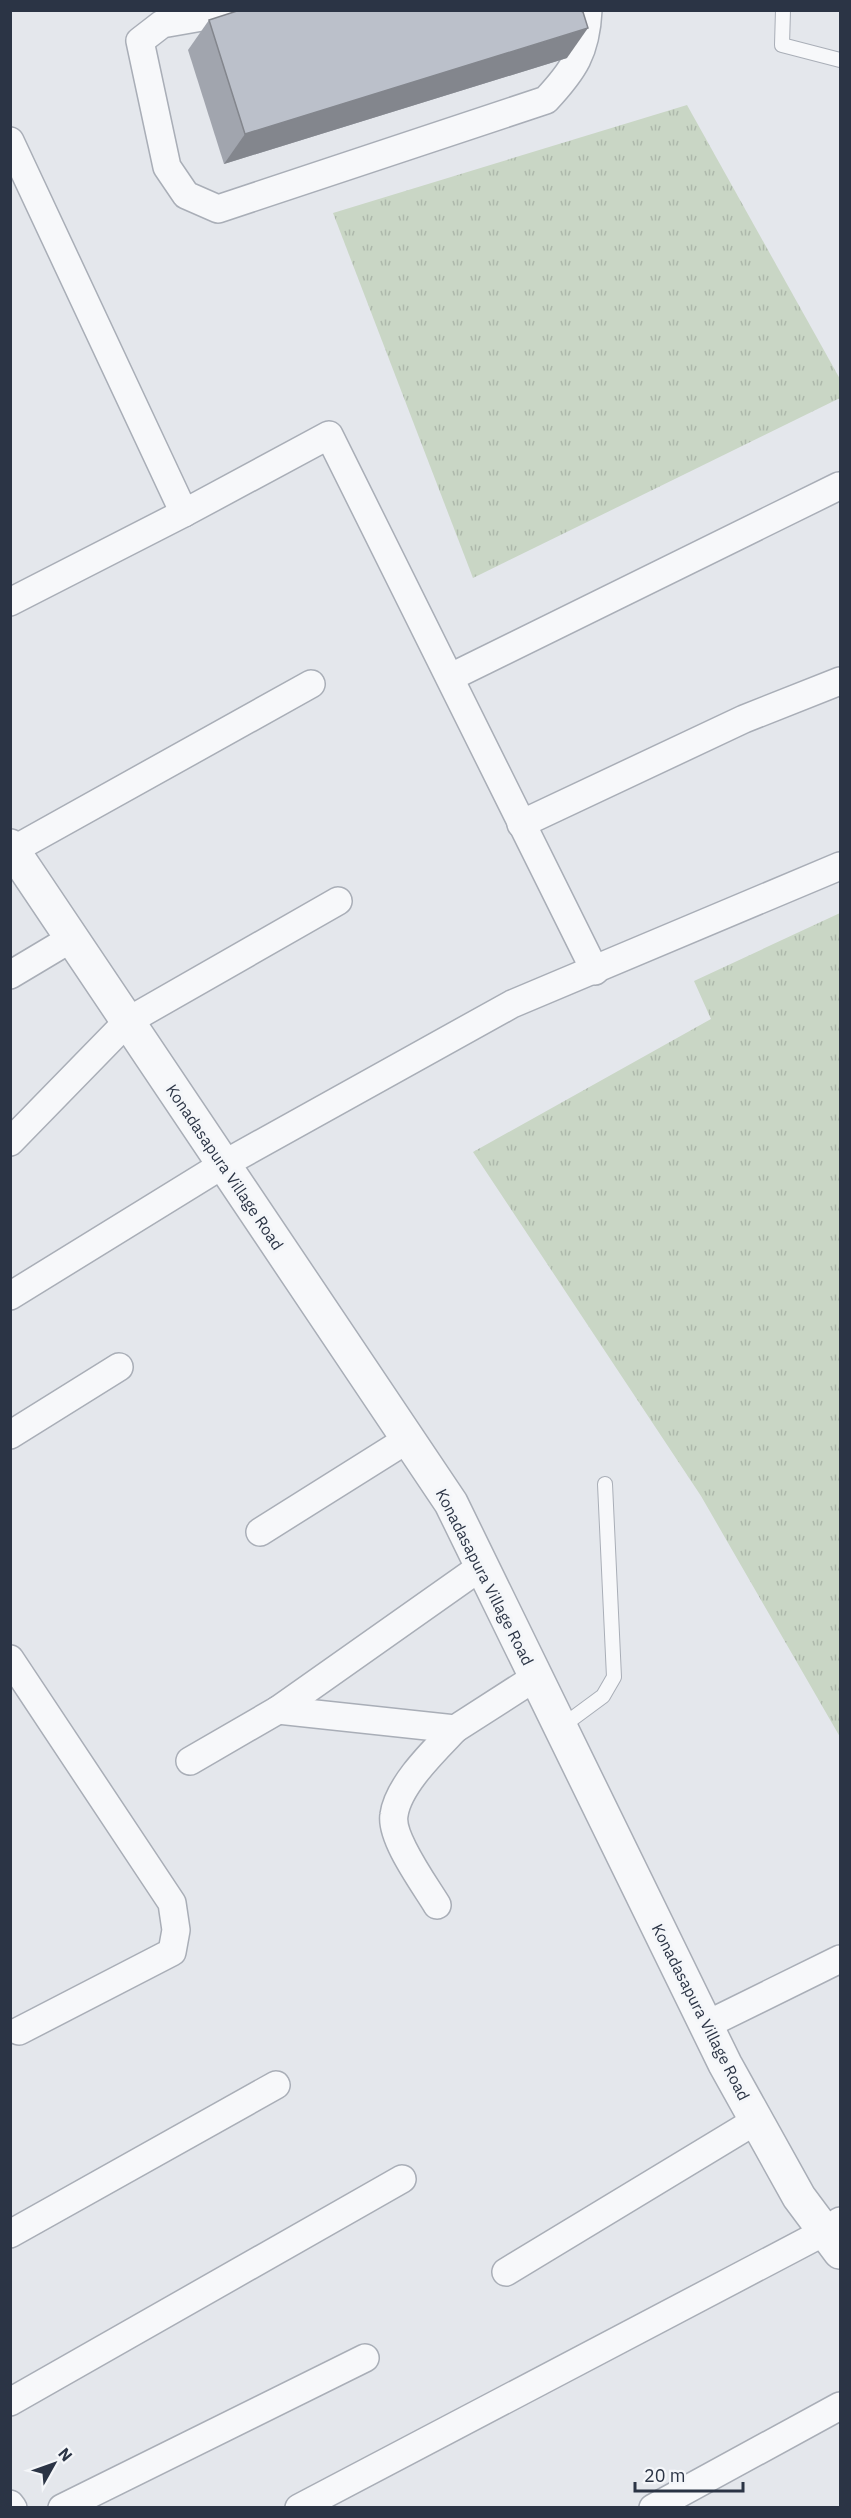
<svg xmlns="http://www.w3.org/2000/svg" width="851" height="2518" font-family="'IBM Plex Sans',sans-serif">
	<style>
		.grass { fill: url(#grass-tufts) }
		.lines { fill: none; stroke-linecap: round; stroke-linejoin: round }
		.service-casing { stroke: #a9aeb7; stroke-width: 16 }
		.minor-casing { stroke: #a9aeb7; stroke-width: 30 }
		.tertiary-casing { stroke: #a9aeb7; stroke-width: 36 }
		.service { stroke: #f7f8fa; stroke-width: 14 }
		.minor { stroke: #f7f8fa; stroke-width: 27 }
		.tertiary { stroke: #f7f8fa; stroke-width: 33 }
		.wall { fill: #a1a5ae }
		.shaded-wall { fill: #83868d }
		.building { fill: #bbc0ca; stroke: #83868d; stroke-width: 1.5 }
		.labels { text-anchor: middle; stroke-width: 6; stroke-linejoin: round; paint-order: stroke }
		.street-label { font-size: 16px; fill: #2b3445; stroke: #f4f6f9 }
	</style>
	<defs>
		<pattern id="grass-tufts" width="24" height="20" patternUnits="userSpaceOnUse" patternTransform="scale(1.5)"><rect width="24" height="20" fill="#c9d6c5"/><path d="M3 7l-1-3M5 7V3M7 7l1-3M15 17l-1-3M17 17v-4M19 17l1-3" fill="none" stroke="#adb8ab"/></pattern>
	</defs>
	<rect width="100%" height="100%" fill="#e4e7ec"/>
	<g class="grass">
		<path d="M687 105 840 379V398L473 578 333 213Z"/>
		<path d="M840 913V1737L701 1496 473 1152 711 1019 694 981Z"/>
	</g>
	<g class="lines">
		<g class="service-casing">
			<g id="service">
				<path d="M783 10 782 45 840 60"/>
				<path d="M561 1727 603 1696 614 1677 605 1484"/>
			</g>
		</g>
		<g class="minor-casing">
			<g id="minor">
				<path d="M242 10 162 24 140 41 167 167 186 195 218 209 546 100C574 70 586 52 588 10"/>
				<path d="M10 141 184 513"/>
				<path d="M10 602 184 513 329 435 595 971"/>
				<path d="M451 677 839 486"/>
				<path d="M521 824 744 719 840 681"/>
				<path d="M13 850 311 684"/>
				<path d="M10 975 72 938"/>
				<path d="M10 1142 128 1021 338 901"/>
				<path d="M10 1296 224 1164 512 1004 840 866"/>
				<path d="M10 1435 119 1367"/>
				<path d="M260 1532 408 1439"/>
				<path d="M10 1659 172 1903 176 1930 172 1952 19 2031"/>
				<path d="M278 1710 455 1729 536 1677"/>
				<path d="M190 1761 278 1710 482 1566"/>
				<path d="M437 1905C425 1885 390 1838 394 1815 398 1785 435 1750 455 1729"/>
				<path d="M706 2025 840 1959"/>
				<path d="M10 2234 276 2085"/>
				<path d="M506 2272 757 2120"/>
				<path d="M10 2402 402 2179"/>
				<path d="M10 2504 13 2508"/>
				<path d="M62 2508 365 2358"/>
				<path d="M299 2508 826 2231 840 2221"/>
				<path d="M653 2508 840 2406"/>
			</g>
		</g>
		<g class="tertiary-casing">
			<path id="tertiary" d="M10 846 451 1503 725 2064 799 2197 840 2252"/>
		</g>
		<use href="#service" class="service"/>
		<use href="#minor" class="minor"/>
		<use href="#tertiary" class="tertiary"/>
	</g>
	<path class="wall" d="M209 20 567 58 224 164 188 50Z"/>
	<path class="shaded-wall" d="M588 28 567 58 224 164 245 134Z"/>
	<path class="building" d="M240 10H579L583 12 588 28 245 134 209 20Z"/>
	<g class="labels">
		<g class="street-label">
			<text transform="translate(225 1167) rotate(56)" y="6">Konadasapura Village Road</text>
			<text transform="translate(485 1577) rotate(63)" y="6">Konadasapura Village Road</text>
			<text transform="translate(701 2012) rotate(63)" y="6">Konadasapura Village Road</text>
		</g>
	</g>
	<rect width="851" height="2518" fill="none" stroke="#2b3445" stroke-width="24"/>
	<g transform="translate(54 2464) rotate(50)" stroke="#f4f6f9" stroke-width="4.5" paint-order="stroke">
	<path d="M0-4.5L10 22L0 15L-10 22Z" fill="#2b3445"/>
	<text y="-9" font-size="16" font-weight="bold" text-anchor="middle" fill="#2b3445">N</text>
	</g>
	<path d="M635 2482v9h108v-9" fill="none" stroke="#2b3445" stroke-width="3"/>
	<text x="644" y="2482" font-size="18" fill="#2b3445" stroke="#f4f6f9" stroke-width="4.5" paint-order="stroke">20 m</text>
</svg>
